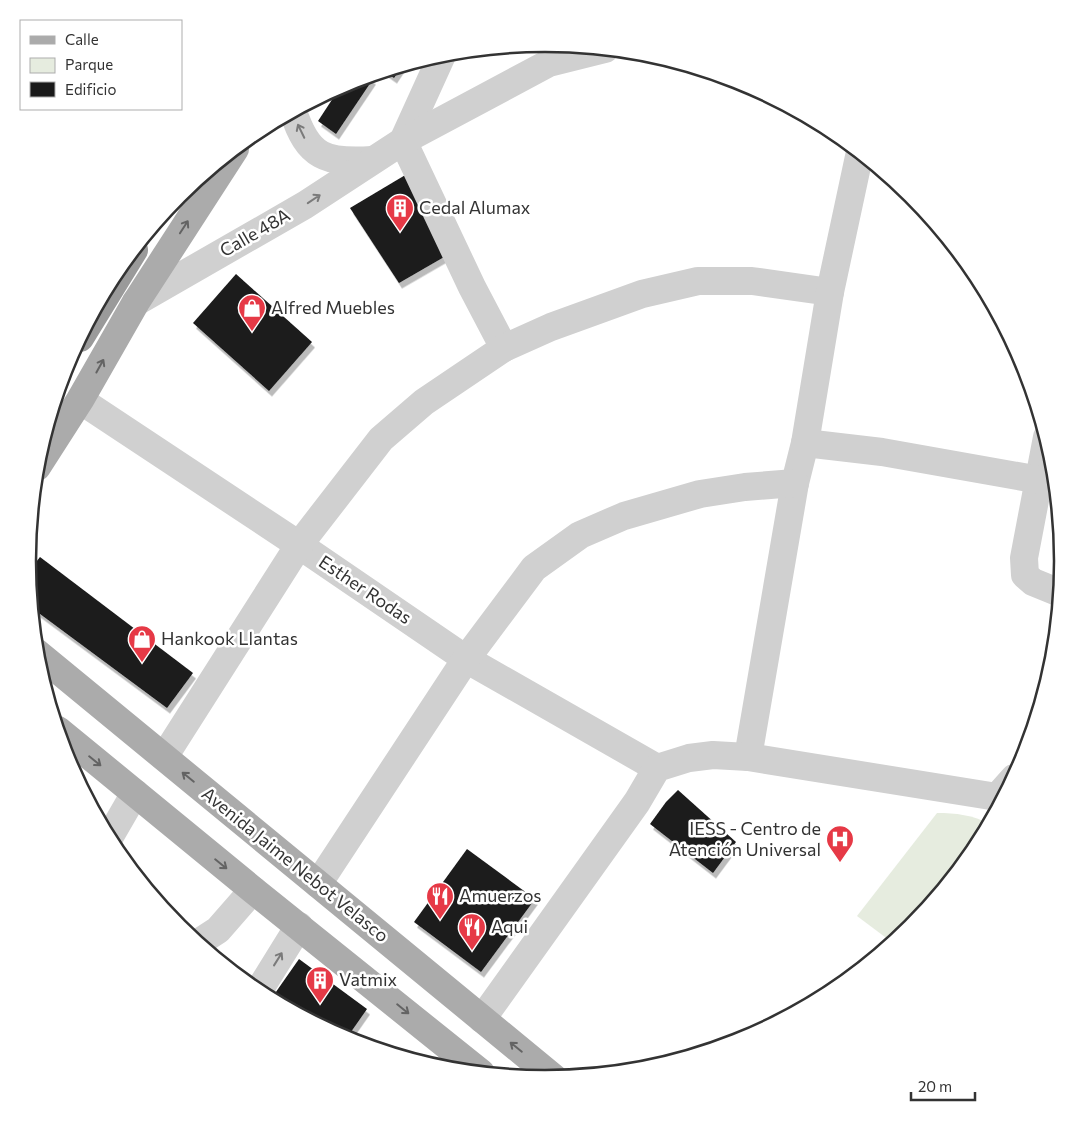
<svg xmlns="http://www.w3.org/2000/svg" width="1091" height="1122" font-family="Commissioner,sans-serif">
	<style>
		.green { fill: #e6ecdf }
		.building { fill: #1a1a1a; filter: url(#shadow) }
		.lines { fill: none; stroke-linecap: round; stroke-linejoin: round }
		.minor { stroke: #d0d0d0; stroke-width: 28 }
		.major { stroke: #ababab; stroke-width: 28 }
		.highway { stroke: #9a9a9a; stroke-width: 28 }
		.oneway { stroke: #7a7a7a }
		.oneway2 { stroke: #636363 }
		.labels { text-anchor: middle; stroke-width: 5; stroke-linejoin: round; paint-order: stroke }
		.poi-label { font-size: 18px; fill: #333; stroke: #fff; text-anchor: start }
		.street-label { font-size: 18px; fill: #333; stroke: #fff }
		.rim { fill: none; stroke: #333; stroke-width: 2.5 }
	</style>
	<defs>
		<filter id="shadow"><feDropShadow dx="3" dy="5.5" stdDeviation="0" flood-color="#0004"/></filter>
	</defs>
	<rect width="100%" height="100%" fill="#fff"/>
	<path class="green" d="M937 813C955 813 974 815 989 824L976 849 912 927 893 943 857 916Z"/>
	<g class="building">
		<path d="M402 66 394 78 384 71Z"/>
		<path d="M368 76 373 79 336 134 318 121 341 86Z"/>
		<path d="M407 174 444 257 399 283 350 208Z"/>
		<path d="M236 274 312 342 269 391 193 323Z"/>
		<path d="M40 557 193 673 167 708 32 608 29 571Z"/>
		<path d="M678 790 736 842 713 873 650 824 666 802Z"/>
		<path d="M467 849 535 899 481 972 414 922Z"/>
		<path d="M299 959 367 1009 346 1039 271 999Z"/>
	</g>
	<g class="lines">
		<g class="minor">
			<path d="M443 53 403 141 472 287 504 348"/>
			<path d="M293 111C308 158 326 163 372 160"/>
			<path d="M136 302 305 205 403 141 549 63 605 49"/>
			<path d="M80 400 299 545 466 659 657 768"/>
			<path d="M1047 437 1024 558 1025 575 1033 582 1060 593"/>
			<path d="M805 443 882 452 1040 480"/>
			<path d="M164 757 299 545 381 439 424 402 504 348 551 327 642 294 698 281H752L830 292"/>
			<path d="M748 757 795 483 805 443 830 292 860 152"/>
			<path d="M997 797 1014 778"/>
			<path d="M109 838 135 793"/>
			<path d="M318 884 466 659 534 568 580 535 624 516 700 494 745 487 795 483"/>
			<path d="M198 943 218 930 253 890"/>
			<path d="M258 992 299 926"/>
			<path d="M482 1019 637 802 657 768 689 758 713 755 748 757 997 797 1002 801"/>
		</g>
		<g class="major">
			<path d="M37 467 80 400 136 302 235 149"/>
			<path d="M36 652 554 1078"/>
			<path d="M58 730 253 890 481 1073"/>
		</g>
		<path class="highway" d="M80 338 134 250"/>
	</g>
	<defs><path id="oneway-shaft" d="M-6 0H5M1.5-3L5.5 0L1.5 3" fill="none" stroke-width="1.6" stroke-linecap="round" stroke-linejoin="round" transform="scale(1.25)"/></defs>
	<g class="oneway">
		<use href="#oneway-shaft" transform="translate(301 131) rotate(-116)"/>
		<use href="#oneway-shaft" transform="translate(314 199) rotate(-34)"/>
		<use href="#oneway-shaft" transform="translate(278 959) rotate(-58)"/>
	</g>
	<g class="oneway2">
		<use href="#oneway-shaft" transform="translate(184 227) rotate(-57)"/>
		<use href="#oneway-shaft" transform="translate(100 366) rotate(-61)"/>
		<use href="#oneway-shaft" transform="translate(95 761) rotate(39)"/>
		<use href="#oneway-shaft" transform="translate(188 777) rotate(-141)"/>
		<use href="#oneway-shaft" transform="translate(221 864) rotate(39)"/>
		<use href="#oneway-shaft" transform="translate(403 1009) rotate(39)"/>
		<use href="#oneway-shaft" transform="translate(516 1047) rotate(-141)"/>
	</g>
	<defs>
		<g id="building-pin" transform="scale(1.4375)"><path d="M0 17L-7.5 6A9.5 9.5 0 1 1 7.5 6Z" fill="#e63946" stroke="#fff"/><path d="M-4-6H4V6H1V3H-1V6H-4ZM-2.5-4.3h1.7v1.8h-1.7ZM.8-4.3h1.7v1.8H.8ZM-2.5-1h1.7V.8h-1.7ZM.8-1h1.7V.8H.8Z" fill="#fff"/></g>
		<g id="shop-pin" transform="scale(1.4375)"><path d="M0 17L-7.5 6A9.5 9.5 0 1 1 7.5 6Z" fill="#e63946" stroke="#fff"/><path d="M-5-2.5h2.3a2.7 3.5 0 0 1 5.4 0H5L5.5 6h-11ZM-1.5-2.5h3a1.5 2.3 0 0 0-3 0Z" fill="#fff"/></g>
		<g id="hospital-pin" transform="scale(1.4375)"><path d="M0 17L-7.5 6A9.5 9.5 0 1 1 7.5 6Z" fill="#e63946" stroke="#fff"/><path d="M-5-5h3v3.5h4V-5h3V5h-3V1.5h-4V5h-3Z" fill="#fff"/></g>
		<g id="restaurant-pin" transform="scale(1.4375)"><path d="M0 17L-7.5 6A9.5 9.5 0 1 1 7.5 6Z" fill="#e63946" stroke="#fff"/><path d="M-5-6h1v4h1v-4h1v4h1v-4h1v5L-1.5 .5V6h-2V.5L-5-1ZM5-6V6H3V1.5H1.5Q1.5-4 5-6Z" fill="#fff"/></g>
	</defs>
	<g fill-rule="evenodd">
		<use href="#building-pin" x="400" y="208"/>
		<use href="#shop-pin" x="252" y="308"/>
		<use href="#shop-pin" x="142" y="639"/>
		<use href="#hospital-pin" x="840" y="839"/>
		<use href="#restaurant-pin" x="440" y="896"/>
		<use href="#restaurant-pin" x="472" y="927"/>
		<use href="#building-pin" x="320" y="980"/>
	</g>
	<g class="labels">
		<g class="poi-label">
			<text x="419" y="214">Cedal Alumax</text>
			<text x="271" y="314">Alfred Muebles</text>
			<text x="161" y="645">Hankook Llantas</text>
			<text x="821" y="835" text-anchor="end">IESS - Centro de<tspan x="821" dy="21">Atención Universal</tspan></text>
			<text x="459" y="902">Amuerzos</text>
			<text x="491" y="933">Aqui</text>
			<text x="339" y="986">Vatmix</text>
		</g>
		<g class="street-label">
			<text transform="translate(255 233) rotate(-30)" y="6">Calle 48A</text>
			<text transform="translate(365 590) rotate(34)" y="6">Esther Rodas</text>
			<text transform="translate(295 865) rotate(39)" y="6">Avenida Jaime Nebot Velasco</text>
		</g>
	</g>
	<path d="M0 0H1091V1122H0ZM36 561a509 509 0 1 1 1018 0a509 509 0 1 1-1018 0Z" fill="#fff" fill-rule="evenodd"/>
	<path class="rim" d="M36 561a509 509 0 1 1 1018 0a509 509 0 1 1-1018 0Z"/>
	<rect x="20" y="20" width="162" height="90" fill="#ffffff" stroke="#adadad"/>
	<rect x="30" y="36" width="25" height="8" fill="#ababab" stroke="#adadad"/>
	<text x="65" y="45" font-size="15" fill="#333333">Calle</text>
	<rect x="30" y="58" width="25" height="15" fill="#e6ecdf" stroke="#adadad"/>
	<text x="65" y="70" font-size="15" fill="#333333">Parque</text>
	<rect x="30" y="82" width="25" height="15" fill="#1a1a1a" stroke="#adadad"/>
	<text x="65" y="95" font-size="15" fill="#333333">Edificio</text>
	<path d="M911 1092v8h64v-8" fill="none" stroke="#333333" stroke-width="2.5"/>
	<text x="918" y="1092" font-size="15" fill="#333333" stroke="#ffffff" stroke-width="4" paint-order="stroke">20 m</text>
</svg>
